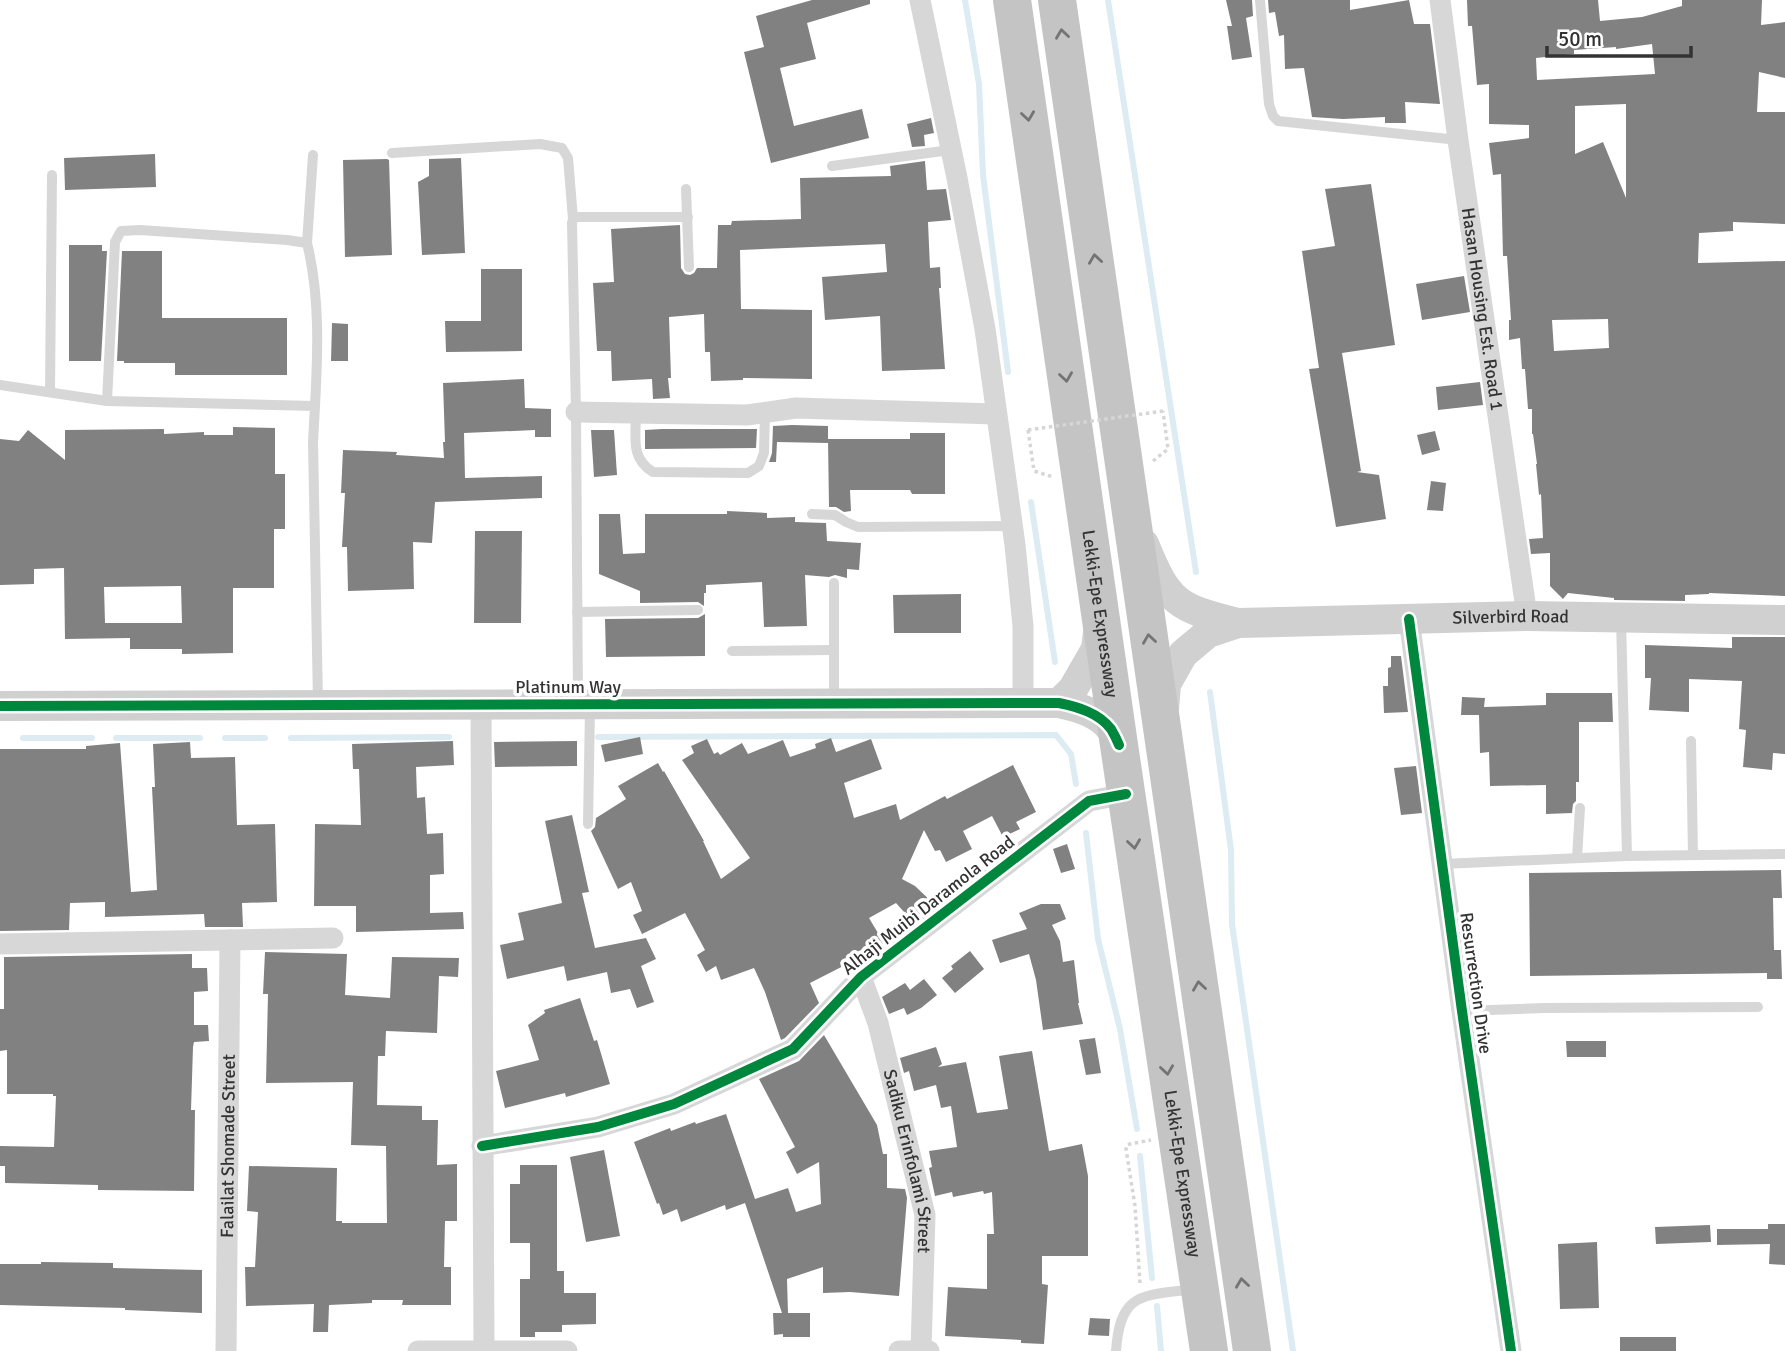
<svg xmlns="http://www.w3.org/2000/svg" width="1785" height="1351" font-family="Signika,sans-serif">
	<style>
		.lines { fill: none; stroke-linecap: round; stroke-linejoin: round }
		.stream { stroke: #ddebf3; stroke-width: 6 }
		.building { fill: #818181; fill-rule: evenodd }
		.path { stroke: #d6d6d6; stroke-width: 3.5; stroke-dasharray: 3.5 3.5; stroke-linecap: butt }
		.lane { stroke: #d7d7d7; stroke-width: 10 }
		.street { stroke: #d7d7d7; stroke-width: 21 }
		.secondary { stroke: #d0d0d0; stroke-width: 30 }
		.highway { stroke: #c4c4c4; stroke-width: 38 }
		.path-bridge { stroke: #d6d6d6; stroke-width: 3.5; stroke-dasharray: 3.5 3.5; stroke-linecap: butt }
		.cycleway-casing { stroke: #fff; stroke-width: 15 }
		.cycleway { stroke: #00873e; stroke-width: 10 }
		.oneway { stroke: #747474 }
		.labels { text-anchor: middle; stroke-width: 7; stroke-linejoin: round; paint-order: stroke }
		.street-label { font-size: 18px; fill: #333; stroke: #fff }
	</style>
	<rect width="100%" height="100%" fill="#fff"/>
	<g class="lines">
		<g class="stream">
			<path d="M965 0 979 84 983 175 1008 372"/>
			<path d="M1108 0 1196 572"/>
			<path d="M1031 502 1055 662"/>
			<path d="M1210 692 1231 850 1232 924 1293 1351"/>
			<path d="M598 737 1056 735 1071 754 1076 784"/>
			<path d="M23 738H92"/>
			<path d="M116 738H200"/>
			<path d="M225 738H265"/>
			<path d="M291 738 449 737"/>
			<path d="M1086 833 1098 939 1120 1029 1137 1129"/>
			<path d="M1140 1156 1152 1278"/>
			<path d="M1157 1306 1161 1351"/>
		</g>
	</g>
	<g class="building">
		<path d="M812 0H870V4L807 23 816 59 780 68 794 126 862 109 869 138 771 163 744 52 764 47 756 16Z"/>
		<path d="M1226 0H1252L1253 16 1246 18 1252 57 1232 60 1227 26H1232Z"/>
		<path d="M1268 0H1350V10L1409 0 1414 24H1430L1440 104 1405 102 1406 123H1385V117L1343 119 1312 117 1304 68 1285 69 1284 35 1279 36 1275 12 1269 13Z"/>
		<path d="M1467 0H1598L1600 21 1642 17 1682 6V0H1762L1761 25 1785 22V78L1759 72 1757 112H1785V224L1733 222V231L1699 233 1698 263 1785 261V596L1709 593V594L1685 595V601L1614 600V598L1568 593 1563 599 1550 586V553L1531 554 1529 539 1543 538 1541 494 1539 495 1536 464H1537L1533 434H1532V409H1528L1525 369H1522L1520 338 1509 340V320H1511L1507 256H1503L1501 174 1493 175 1489 143 1529 138V125L1489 124V84L1477 85 1472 26H1468ZM1652 44 1655 74 1537 80 1536 58 1574 54V50L1616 47V49ZM1626 104V198L1603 142 1575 154V106ZM1608 319 1609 348 1554 351 1552 320Z"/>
		<path d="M931 118 934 133 924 135 925 146 912 147 907 124Z"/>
		<path d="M155 154 156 187 65 190 64 158Z"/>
		<path d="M461 158 465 253 422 255 418 182 429 176V159Z"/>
		<path d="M387 159 389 160 392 255 345 257 343 160Z"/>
		<path d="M925 161 927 190 946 189 951 220 928 222 930 268 940 267 941 288H939L945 369 882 371 880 316 825 320 822 277 887 272 885 244 740 250 741 309 812 310V379L743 378V380L711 381 710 352H705L704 314 669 317 671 378H668L670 398 653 399 652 379 612 381 611 351H597L593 283 614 282 611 229 680 225 681 268 685 274 690 275 694 273 697 268H717L718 225H731L732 221 801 219 800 178 891 176 890 166Z"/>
		<path d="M1371 184 1395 345 1342 353 1361 471 1357 472 1379 475 1386 519 1336 527 1309 369 1319 368 1302 251 1335 246 1325 189Z"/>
		<path d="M69 245H102V251H107L101 361H69Z"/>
		<path d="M122 251H162V318H287V375H175V363H124V361H117Z"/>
		<path d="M481 269H522V351L446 352 445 321H481Z"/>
		<path d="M1464 276 1470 312 1422 320 1416 284Z"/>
		<path d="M332 323 348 324V361H331Z"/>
		<path d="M524 379 525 408 551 409V437H535V430L464 433 465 478 542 476V498L435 502 432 543 413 542 414 589 348 591 347 547H342L345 493H341L343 450 397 452 396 455 444 458 443 442H445L443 383Z"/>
		<path d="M1480 382 1483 405 1438 410 1436 387Z"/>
		<path d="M792 425 828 426V443L777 442 776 462H769L772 453 773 426Z"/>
		<path d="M233 427 275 428V474H285V529H274V588H233V653L182 654V649H130V638L65 639 64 568 34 569V584L0 585V439L19 441 28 430 65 460V430L164 429V434L204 432V435H233ZM181 586 182 623H105L104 587Z"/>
		<path d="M662 429H757L756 448 645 449V430Z"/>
		<path d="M591 430H614L617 475 594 477Z"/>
		<path d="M1435 431 1440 450 1422 455 1417 435Z"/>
		<path d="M910 433H945V494H912L910 490H850L851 511 844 512 836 507H829L828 439H910Z"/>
		<path d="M1431 481 1446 483 1443 511 1427 510Z"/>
		<path d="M727 511 767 513V518L795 517V522L826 523 827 541 861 543 859 570 847 569V578L835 575 829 577 805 575 807 626 764 627 762 582 706 585V593H704V606L698 602 640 603V591L599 574V514H620L623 554 645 553V514H727Z"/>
		<path d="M475 531H522L521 623H474Z"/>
		<path d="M961 594V633H894L893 595Z"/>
		<path d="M705 614V656L606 657 605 619 698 618Z"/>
		<path d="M1732 637H1785V754L1773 753 1772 770 1743 767 1746 730 1739 729 1742 681 1689 679V712L1649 710 1651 678H1645V645L1732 648Z"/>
		<path d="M1391 656H1401L1408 712 1384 713 1383 686H1388V668L1391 667Z"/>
		<path d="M1546 693H1612L1613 722H1579V782H1576V801L1573 804 1572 813 1546 814V785L1490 786 1489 752 1480 753 1479 715H1461L1462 697 1485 698 1484 707 1546 705Z"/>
		<path d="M640 737 643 754 605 762 601 745Z"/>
		<path d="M831 738 836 752 871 739 882 769 844 783 854 818 896 804 900 820 945 796 947 799 1013 765 1036 812 1016 822 1020 829 1003 837 992 816 963 831 972 849 946 862 940 850 935 851 924 830 902 879 915 886 934 904 912 921 896 903 869 918 884 943 868 954V955L855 965 853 961 810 983 819 1003 785 1038 781 1040 765 992 754 968 721 980 716 966 706 972 697 955 705 950 685 913 642 934 633 915 642 911 631 882 618 889 591 831 595 827 596 818 626 799 618 786 658 763 663 772 664 771 704 841H703L721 879 750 858 682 760 694 753 691 746 707 739 714 754 718 752 720 755 742 743 748 754 783 740 790 757 816 748 815 744Z"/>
		<path d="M453 741 454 765 416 767 417 798 425 797 427 834 443 833 444 874 430 875V913L463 912 464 929 356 932V906H314L315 824 361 825 359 769H353L352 744Z"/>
		<path d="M577 741V766L495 767 494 742Z"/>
		<path d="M190 742 191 758 235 757 237 825 275 824 277 902 242 903 243 927H205L204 914 105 917V902L70 903 69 930 0 931V749H86V746L120 743 131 892 157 890 152 787H155L153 744Z"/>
		<path d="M1416 766 1422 813 1401 815 1394 768Z"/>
		<path d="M572 815 589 892 582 893 595 948 646 938 656 959 641 966 654 1002 637 1008 630 989 611 993 607 972 567 981 564 966 507 979 500 945 524 940 518 913 562 903 545 821Z"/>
		<path d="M1067 844 1075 869 1061 873 1053 849Z"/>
		<path d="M1781 870 1782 898H1773L1774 950H1781L1782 979H1767V973L1530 976 1529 873Z"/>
		<path d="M1041 904H1060L1066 919 1052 925 1060 941 1063 962 1074 960 1079 1003H1078L1083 1024 1043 1030 1036 980 1029 954 1000 963 992 940 1027 929 1019 913Z"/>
		<path d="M970 951 984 969 955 993 942 978 953 969 951 966Z"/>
		<path d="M265 952 347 954 345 995 390 998 392 957 459 958 458 977 439 976 437 1033 386 1031 385 1056H378L377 1105 422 1106V1120H438L437 1165 457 1164V1221H445L444 1267H451V1305H402L403 1300H372V1303L329 1305 328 1332H313L314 1304 246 1306 245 1267H255L258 1212 247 1211 249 1166 337 1168 336 1221H342V1223H387L386 1146 351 1145 353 1082 266 1083 268 994H263Z"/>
		<path d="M192 954V968H207L208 991 194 992V1025H208L209 1041 194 1042 193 1047 191 1110H195L194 1191 98 1190V1185L5 1183V1166H0V1146L54 1147 56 1096H53V1094H7V1050L0 1051V1009H4V957Z"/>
		<path d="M924 979 937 995 921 1008 907 1015 904 1008 889 1014 882 997 905 983 910 990Z"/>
		<path d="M580 998 594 1041 597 1040 610 1084 566 1097 565 1093 505 1108 496 1071 539 1060 528 1025 545 1013 544 1010Z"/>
		<path d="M824 1035 877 1125 883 1154H887V1188L905 1189 907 1198 899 1296 850 1292 823 1293V1267L787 1279 788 1313H810V1337H783V1334L774 1335 773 1313H782L745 1203 726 1210 725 1205 681 1222 677 1209 663 1215 659 1203 657 1204 634 1142 670 1128 671 1131 695 1122 696 1124 726 1114 755 1199 788 1188 796 1212 821 1204 819 1162 797 1174 786 1152 795 1147 759 1079 799 1061Z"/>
		<path d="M1095 1038 1101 1073 1086 1075 1079 1040Z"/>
		<path d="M1566 1041H1606V1057H1567Z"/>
		<path d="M936 1047 942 1064 938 1067 966 1062 977 1113 1008 1109 999 1056 1032 1051 1049 1151 1082 1144 1088 1176V1256H1042V1284L1048 1285 1044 1344 1021 1343V1340L945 1336 948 1287 987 1289V1234H994L992 1192 984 1194 983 1191 953 1197 952 1192 935 1196 929 1168 932 1167 929 1151 957 1147 951 1106 941 1108 936 1085 914 1091 909 1071 904 1073 900 1058Z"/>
		<path d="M604 1150 620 1236 586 1242 570 1157Z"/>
		<path d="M520 1165H557V1271H564V1293H596V1324L562 1325V1332H535V1337H520V1279H530V1243H510V1184H520Z"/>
		<path d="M1768 1224H1785V1265L1769 1264 1770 1244 1717 1245V1229H1768Z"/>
		<path d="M1710 1225 1711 1242 1656 1244 1655 1227Z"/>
		<path d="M1597 1242 1599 1308 1560 1309 1558 1244Z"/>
		<path d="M41 1262 113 1263V1268L202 1270V1313L125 1310V1308L0 1305V1264H41Z"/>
		<path d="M1090 1318 1110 1319 1109 1336 1088 1335Z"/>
		<rect x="1620" y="1337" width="56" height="14"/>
	</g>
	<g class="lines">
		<g class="path">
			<path d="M1028 430 1034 471 1053 477"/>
			<path d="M1153 461 1168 449 1163 411"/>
			<path d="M1140 1283 1135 1206 1126 1149 1127 1145 1130 1144 1151 1140"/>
		</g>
		<g class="lane">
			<path d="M1260 0 1269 104 1273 116 1278 121 1458 140"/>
			<path d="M392 153 540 144 562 148 568 158 573 219"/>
			<path d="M832 166 950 150"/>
			<path d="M686 189 689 267"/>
			<path d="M307 243 313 155"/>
			<path d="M0 385 107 401 315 406 313 442 318 703"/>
			<path d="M50 392 52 175"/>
			<path d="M107 401 115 242 121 231 140 230 287 240 307 243C320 296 318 351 315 406"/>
			<path d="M636 413C636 437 630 458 653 472L748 473 759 466 764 453 765 412"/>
			<path d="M812 514 835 515 846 522 858 527 1013 526"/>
			<path d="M834 583V701"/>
			<path d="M577 612 698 610"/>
			<path d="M1621 620 1627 856 1785 854"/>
			<path d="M732 651 834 650"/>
			<path d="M578 702 576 412 572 223 573 219 576 217H688"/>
			<path d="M1691 741 1693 855"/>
			<path d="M588 824 590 708"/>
			<path d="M1577 858 1580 808"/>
			<path d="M1442 864 1627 856"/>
			<path d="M1462 1011 1544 1008 1758 1007"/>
			<path d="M1116 1351C1120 1291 1143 1296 1194 1289"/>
		</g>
		<g class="street">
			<path d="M920 0 957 178 985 329 1015 545 1023 626V704"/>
			<path id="s1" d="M1440 0 1458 140 1527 616"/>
			<path d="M576 412 747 415 796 408 996 414"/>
			<path d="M1409 619 1462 1011 1511 1351"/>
			<path d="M481 705 484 1350"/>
			<path d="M0 944 333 938"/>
			<path id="s2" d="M861 977 878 1023 925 1215 921 1350"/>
			<path d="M482 1146 598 1127 674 1104 793 1049 861 977 1089 801 1126 794"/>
			<path id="s3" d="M226 1351 230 940"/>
			<path d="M418 1351H567"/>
			<path d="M899 1351H929"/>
		</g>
		<g class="secondary">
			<path id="s4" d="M1144 544C1168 603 1177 608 1238 623L1527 616 1785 620"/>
			<path d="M1059 703 1073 689 1096 649 1099 624"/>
			<path d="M0 706 1059 703C1078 707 1099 713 1111 729 1114 734 1117 740 1119 745"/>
			<path d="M1164 709 1166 684 1183 654 1208 633 1238 623"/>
		</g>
		<g class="highway">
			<path id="s5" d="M1012 0 1119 745 1209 1351"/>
			<path d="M1057 0C1123 450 1186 901 1252 1351"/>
		</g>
		<path class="path-bridge" d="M1028 430 1163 411"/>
		<g class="cycleway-casing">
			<g id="cycleway">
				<path d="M1409 619 1462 1011 1511 1351"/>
				<path d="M0 706 1059 703C1078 707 1099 713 1111 729 1114 734 1117 740 1119 745"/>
				<path d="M482 1146 598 1127 674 1104 793 1049 861 977 1089 801 1126 794"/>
			</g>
		</g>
		<use href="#cycleway" class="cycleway"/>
	</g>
	<defs><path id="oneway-chevron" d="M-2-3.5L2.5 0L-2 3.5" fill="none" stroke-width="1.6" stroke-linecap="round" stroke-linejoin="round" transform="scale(1.75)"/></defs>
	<g class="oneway">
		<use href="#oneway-chevron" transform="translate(1062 34) rotate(-98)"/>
		<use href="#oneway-chevron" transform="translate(1028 116) rotate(82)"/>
		<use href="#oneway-chevron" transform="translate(1095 259) rotate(-98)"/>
		<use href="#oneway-chevron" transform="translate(1066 377) rotate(82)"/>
		<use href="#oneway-chevron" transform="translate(1149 639) rotate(-98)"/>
		<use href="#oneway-chevron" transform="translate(1134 844) rotate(82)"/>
		<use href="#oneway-chevron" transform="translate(1199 986) rotate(-98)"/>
		<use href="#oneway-chevron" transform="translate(1167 1070) rotate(82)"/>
		<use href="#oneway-chevron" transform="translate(1242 1283) rotate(-98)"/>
	</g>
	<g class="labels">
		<g class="street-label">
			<text dy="6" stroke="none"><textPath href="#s1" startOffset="312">Hasan Housing Est. Road 1</textPath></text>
			<text dy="6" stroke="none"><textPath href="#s5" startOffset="620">Lekki-Epe Expressway</textPath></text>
			<text dy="6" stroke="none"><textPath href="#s4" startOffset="404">Silverbird Road</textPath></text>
			<text x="568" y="693">Platinum Way</text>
			<text transform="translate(928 905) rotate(-38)" y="6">Alhaji Muibi Daramola Road</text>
			<text transform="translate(1476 983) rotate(82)" y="6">Resurrection Drive</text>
			<text dy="6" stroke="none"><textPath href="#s3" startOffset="205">Falailat Shomade Street</textPath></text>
			<text dy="6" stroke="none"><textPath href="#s2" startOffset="191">Sadiku Erinfolami Street</textPath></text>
			<text dy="6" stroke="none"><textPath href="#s5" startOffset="1186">Lekki-Epe Expressway</textPath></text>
		</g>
	</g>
	<path d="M1547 46v10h144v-10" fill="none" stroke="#333333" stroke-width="3.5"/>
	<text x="1558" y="46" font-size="21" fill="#333333" stroke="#ffffff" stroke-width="5" paint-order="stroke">50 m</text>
</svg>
